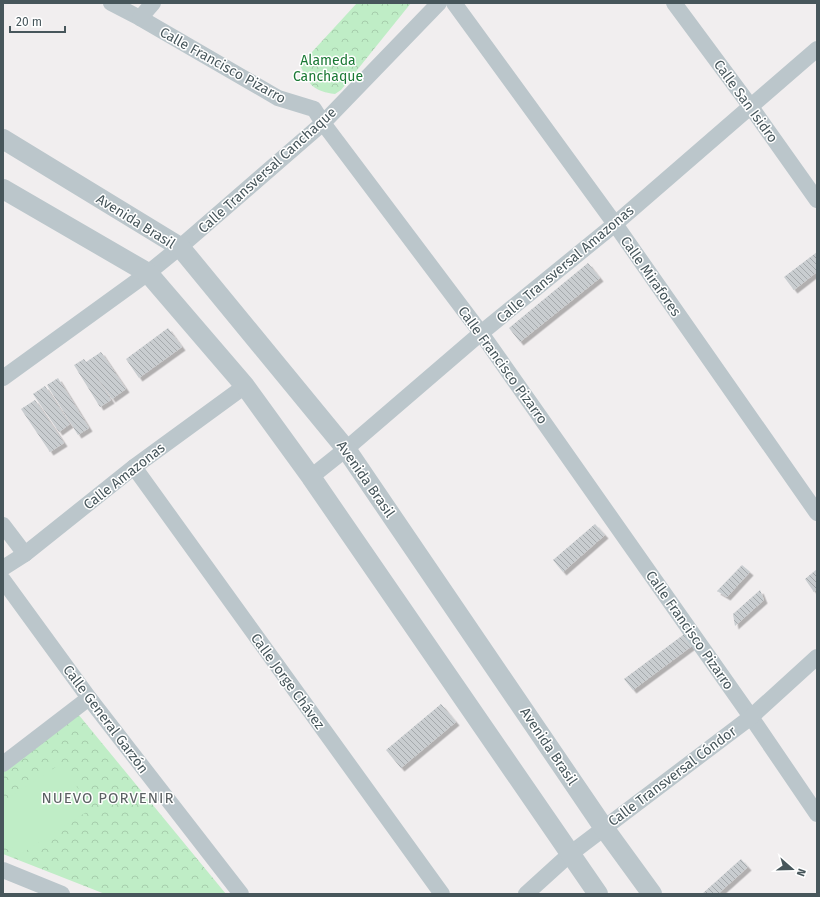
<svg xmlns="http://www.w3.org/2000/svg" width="820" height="897" font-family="'Fira Sans',sans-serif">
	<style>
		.park { fill: url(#park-crowns) }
		.pitch { fill: #bfedc6 }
		.building { fill: url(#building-back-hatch); filter: url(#shadow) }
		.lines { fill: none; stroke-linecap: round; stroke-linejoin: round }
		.minor { stroke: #bbc6cb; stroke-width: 16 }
		.tertiary { stroke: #bbc6cb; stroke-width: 20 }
		.labels { text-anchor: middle; stroke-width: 3; stroke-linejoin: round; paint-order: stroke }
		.park-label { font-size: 14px; fill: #1b7935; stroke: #fff }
		.street-label { font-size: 14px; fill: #47565b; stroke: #fff }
		.neighbourhood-label { font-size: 15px; letter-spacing: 1px; fill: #5b6163; stroke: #fff }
	</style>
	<defs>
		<pattern id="park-crowns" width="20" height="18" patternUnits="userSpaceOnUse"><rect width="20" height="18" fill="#bfedc6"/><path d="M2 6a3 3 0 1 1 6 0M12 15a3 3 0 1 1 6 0" fill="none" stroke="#a6cdac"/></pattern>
		<pattern id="building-back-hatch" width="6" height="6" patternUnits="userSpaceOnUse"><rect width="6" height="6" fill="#c9cdd0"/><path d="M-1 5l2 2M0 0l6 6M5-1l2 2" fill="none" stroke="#a5a9ac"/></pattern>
		<filter id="shadow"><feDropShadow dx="3.5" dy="3.5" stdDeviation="0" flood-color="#0004"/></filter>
	</defs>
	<rect width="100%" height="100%" fill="#f1eeef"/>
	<g class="park">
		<path d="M357 3H411L341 90 335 94C313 91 309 85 300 65Z"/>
		<path d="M78 714 226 894H105L3 854V772Z"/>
	</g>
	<path class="pitch" d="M62 763 91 809 18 856 3 833V801Z"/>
	<g class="building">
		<path d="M817 252V272L794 290 784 277Z"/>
		<path d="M588 263 600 278 520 342 509 328Z"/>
		<path d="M168 328 182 347 139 378 126 359Z"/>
		<path d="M101 352 126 389 112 399 89 365 111 400 100 407 74 365 84 359 86 362Z"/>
		<path d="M58 378 89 428 78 435 47 385Z"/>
		<path d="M45 386 70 424 59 432 33 394Z"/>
		<path d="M35 400 64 443 50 452 21 409Z"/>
		<path d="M595 524 605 535 563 572 553 560Z"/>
		<path d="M742 565 750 572 727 597 717 591Z"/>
		<path d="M817 569V589L814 592 805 579Z"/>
		<path d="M760 590 764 600 735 626 733 614Z"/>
		<path d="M687 632 696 643 633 690 624 679Z"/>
		<path d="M441 704 456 722 401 768 386 750Z"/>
		<path d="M741 859 748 867 718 894H702Z"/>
	</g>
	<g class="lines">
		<g class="minor">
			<path d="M111 3 140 18 278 98 314 109 323 123 481 333 751 717 817 814"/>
			<path d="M454 3 615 224 817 513"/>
			<path d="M674 3 751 107 817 200"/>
			<path d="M140 18 153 3"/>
			<path d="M3 378 148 273 180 247 323 123 439 3"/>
			<path d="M134 467 442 894"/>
			<path d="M311 477 346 449 481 333 615 224 817 49"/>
			<path d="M3 525 25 554"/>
			<path d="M3 568 25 554 134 467 245 386"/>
			<path d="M3 580 89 698 241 894"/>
			<path d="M3 764 89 698"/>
			<path d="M3 870 62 894"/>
			<path d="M526 894 570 854 751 717 817 657"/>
		</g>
		<g class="tertiary">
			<path d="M3 139 180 247 346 449 604 828 652 894"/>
			<path d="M3 189 148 273 245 386 311 477 598 894"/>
		</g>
	</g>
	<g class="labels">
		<g class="park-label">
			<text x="328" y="65">Alameda<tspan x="328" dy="16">Canchaque</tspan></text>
		</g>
		<g class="street-label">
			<text transform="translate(223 65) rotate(29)" y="5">Calle Francisco Pizarro</text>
			<text transform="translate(746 101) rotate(54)" y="5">Calle San Isidro</text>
			<text transform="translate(267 170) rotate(-42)" y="5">Calle Transversal Canchaque</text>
			<text transform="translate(136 221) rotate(32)" y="5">Avenida Brasil</text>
			<text transform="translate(565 264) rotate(-40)" y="5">Calle Transversal Amazonas</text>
			<text transform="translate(651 276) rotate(55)" y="5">Calle Mirafores</text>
			<text transform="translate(503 365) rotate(54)" y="5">Calle Francisco Pizarro</text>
			<text transform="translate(124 476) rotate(-38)" y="5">Calle Amazonas</text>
			<text transform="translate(366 479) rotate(55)" y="5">Avenida Brasil</text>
			<text transform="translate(690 630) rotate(55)" y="5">Calle Francisco Pizarro</text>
			<text transform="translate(288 681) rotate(54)" y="5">Calle Jorge Chávez</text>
			<text transform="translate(106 719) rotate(53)" y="5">Calle General Garzón</text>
			<text transform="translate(549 746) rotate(56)" y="5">Avenida Brasil</text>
			<text transform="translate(672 776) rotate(-37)" y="5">Calle Transversal Cóndor</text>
		</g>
		<g class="neighbourhood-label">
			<text x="108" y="803">NUEVO PORVENIR</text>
		</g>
	</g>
	<rect width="820" height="897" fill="none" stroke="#47565b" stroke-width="8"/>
	<g transform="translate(792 869) rotate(110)" stroke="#ffffff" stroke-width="3" paint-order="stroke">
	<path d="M0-3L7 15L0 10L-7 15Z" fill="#47565b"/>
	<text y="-6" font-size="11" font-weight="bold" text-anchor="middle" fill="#47565b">N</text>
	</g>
	<path d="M10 26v6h55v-6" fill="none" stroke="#47565b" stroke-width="2"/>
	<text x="16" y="26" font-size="12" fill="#47565b" stroke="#ffffff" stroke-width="3" paint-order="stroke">20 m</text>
</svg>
